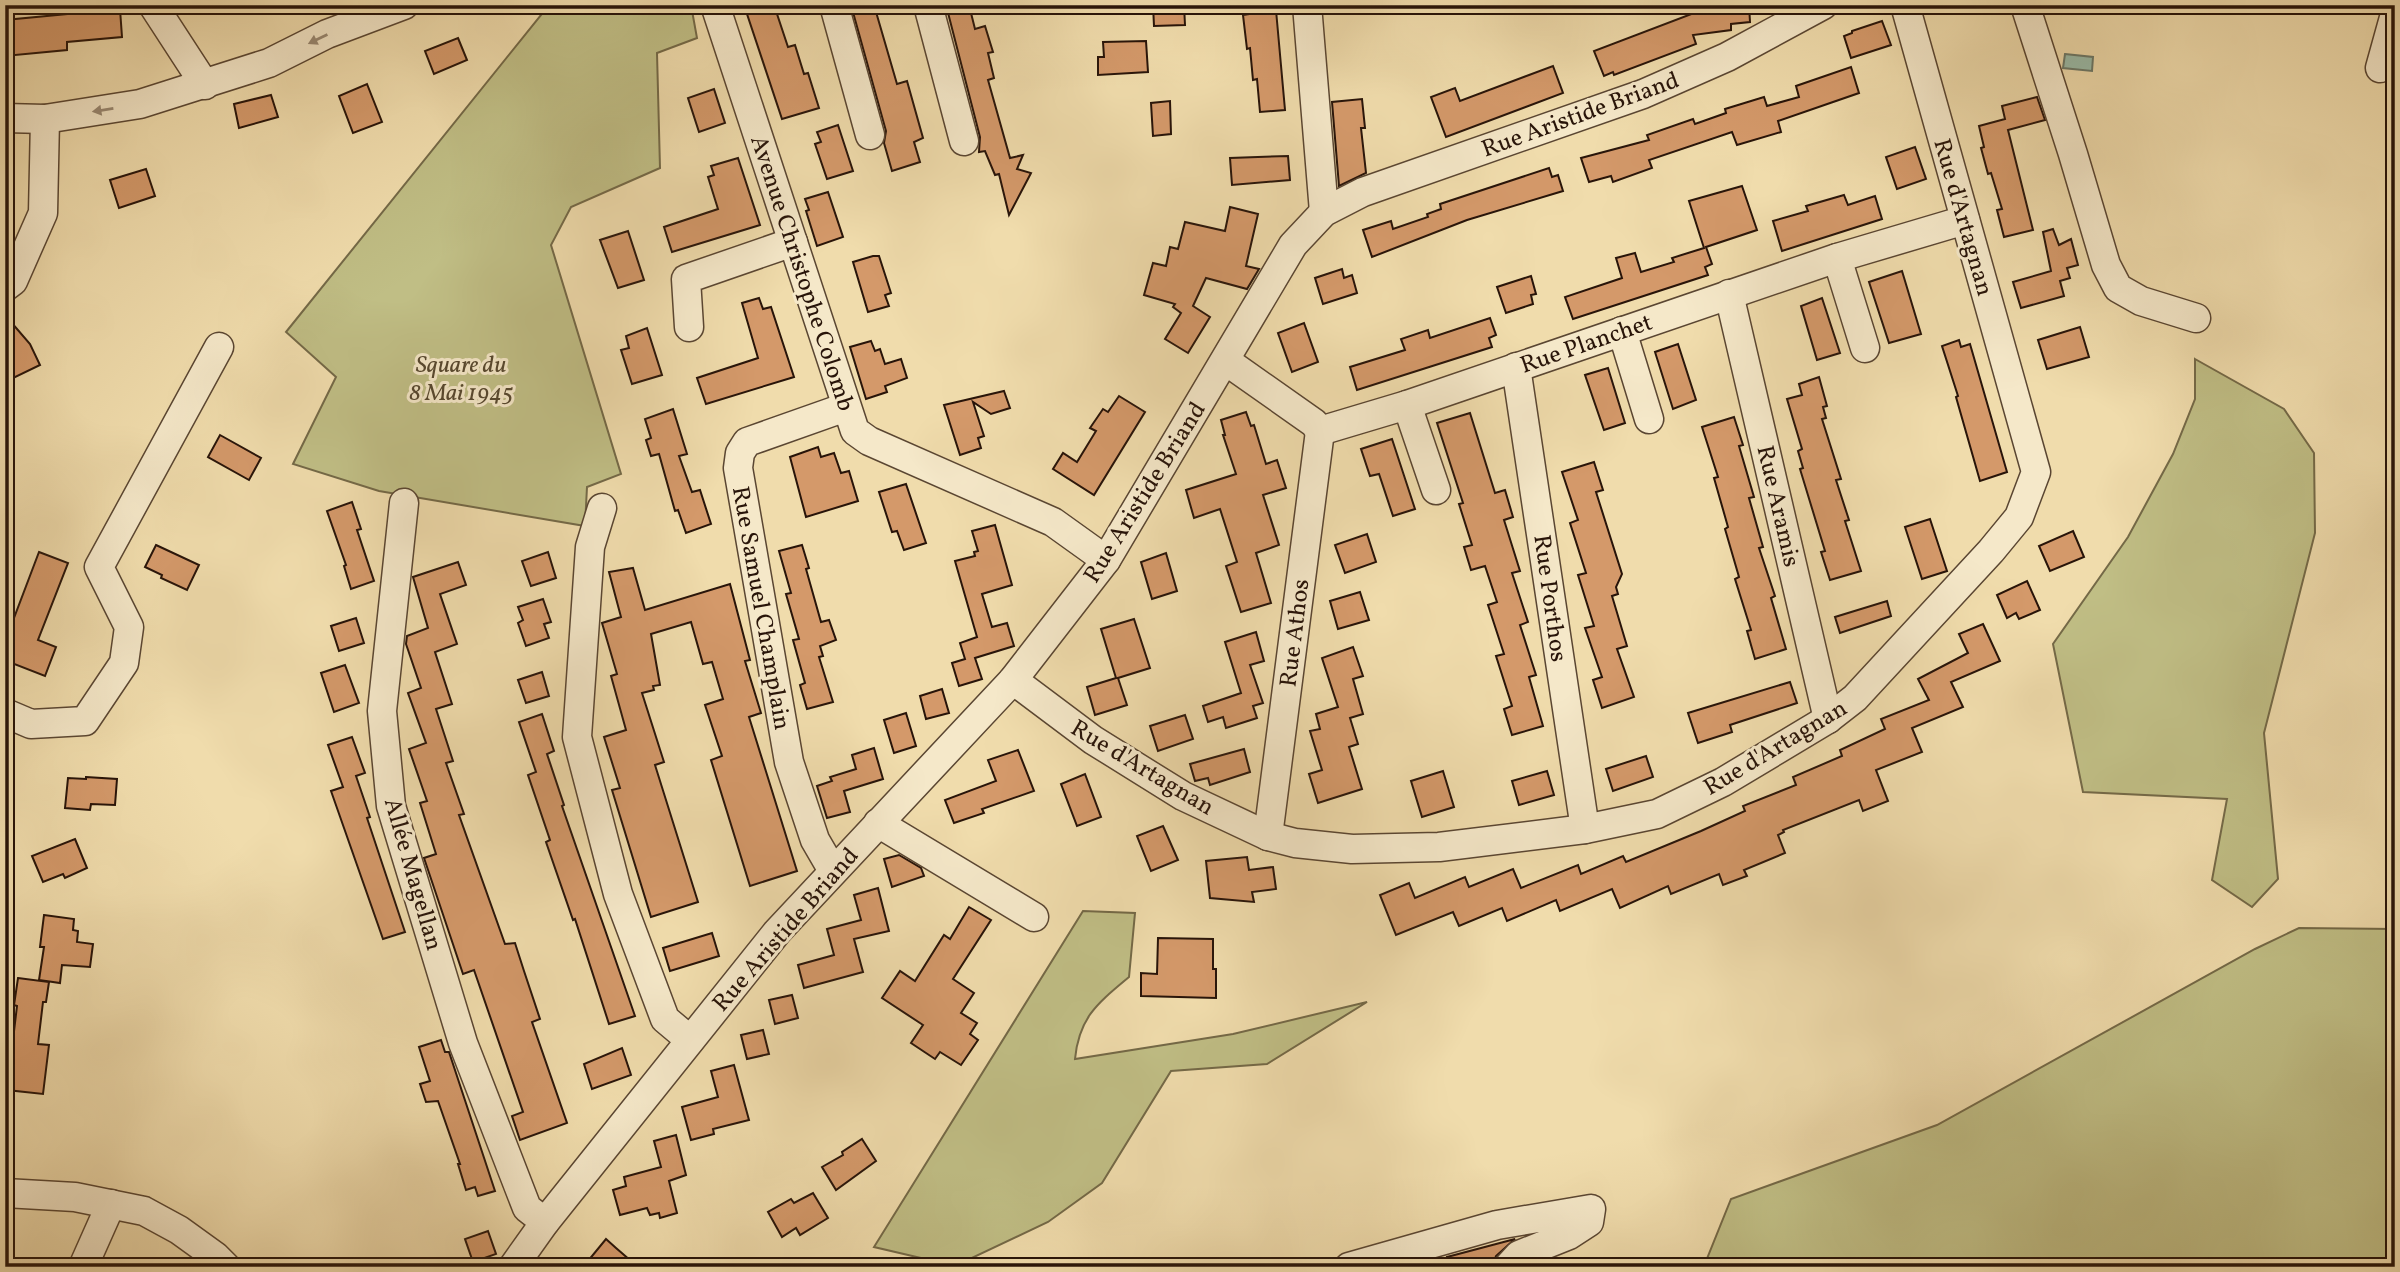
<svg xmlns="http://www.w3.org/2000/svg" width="2400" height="1272" font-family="Vollkorn,serif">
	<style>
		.green { fill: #c0be85; stroke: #746947; stroke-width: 2 }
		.water { fill: #9abca9; stroke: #6c7969; stroke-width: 2 }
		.building { fill: #d4996a; stroke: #281409; stroke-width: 2 }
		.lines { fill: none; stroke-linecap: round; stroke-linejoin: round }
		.minor-casing { stroke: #5a4632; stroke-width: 31 }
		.minor { stroke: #f5e8c9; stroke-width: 28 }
		.oneway { fill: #998973 }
		.labels { text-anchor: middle; stroke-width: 6; stroke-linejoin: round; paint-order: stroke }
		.street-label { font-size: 24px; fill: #281409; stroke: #f5e8c9 }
		.park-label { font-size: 24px; font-style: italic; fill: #56472e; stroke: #f5e8c9 }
	</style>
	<rect width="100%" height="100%" fill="#f0dcac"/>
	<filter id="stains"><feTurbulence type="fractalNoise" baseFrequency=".00286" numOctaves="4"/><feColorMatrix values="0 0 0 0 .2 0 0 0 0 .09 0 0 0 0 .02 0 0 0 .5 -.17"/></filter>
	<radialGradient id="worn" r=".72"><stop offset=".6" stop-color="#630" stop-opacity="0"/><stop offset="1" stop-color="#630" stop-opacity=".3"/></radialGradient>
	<g class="green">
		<path d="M549 5H691L697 38 657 53 660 168 571 207 551 245 621 474 587 487 585 526 379 491 293 464 336 377 286 332Z"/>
		<path d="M2195 359 2284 409 2314 453 2315 533 2264 733 2278 879 2252 907 2212 880 2227 799 2083 792 2053 644 2128 537 2173 454 2195 399Z"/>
		<path d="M1083 911 1135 913 1129 977C1098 1003 1079 1017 1075 1059L1233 1034 1367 1002 1267 1064 1171 1071 1102 1183 1048 1222 955 1266 874 1247Z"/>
		<path d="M2299 928 2395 929V1267H1666L1706 1261 1731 1199 1937 1125 2255 949Z"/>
	</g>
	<path class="water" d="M2065 54 2093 57 2092 71 2063 68Z"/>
	<g class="building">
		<path d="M744 5H774L788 47 795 45 804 74 808 73 819 108 782 119Z"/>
		<path d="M851 5H874L897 84 907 81 923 138 914 142 920 162 892 171 884 143 886 131Z"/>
		<path d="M946 5H969L975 29 985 26 993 52 988 53 994 78 988 80 1010 158 1023 155 1017 169 1031 173 1009 215 999 174 995 175 985 151 979 152 980 137Z"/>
		<path d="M1153 5H1184L1185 25 1154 26Z"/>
		<path d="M1715 5H1749L1750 22 1731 24V30L1693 35 1696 44 1614 75 1613 72 1604 76 1594 51Z"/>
		<path d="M120 9 122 37 67 42V50L5 56V20Z"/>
		<path d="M1276 10 1285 110 1260 112 1257 79 1253 80 1250 48 1247 49 1243 15Z"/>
		<path d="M1882 21 1891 45 1851 58 1844 36 1852 33V31Z"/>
		<path d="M458 38 467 60 434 74 425 51Z"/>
		<path d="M1146 41 1148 72 1098 75V57H1104L1103 42Z"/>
		<path d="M1553 66 1563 93 1446 137 1431 97 1455 88 1460 101Z"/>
		<path d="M1851 67 1859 93 1778 121 1781 132 1737 145 1732 132 1649 160 1652 168 1613 182 1611 176 1589 182 1581 158 1649 140 1647 135 1693 119 1695 124 1726 113 1725 109 1764 97 1767 106 1799 97 1796 86Z"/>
		<path d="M367 84 382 122 353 133 339 96Z"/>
		<path d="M714 89 725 123 699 132 688 98Z"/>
		<path d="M271 95 278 117 239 128 234 104Z"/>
		<path d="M2037 97 2045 120 2008 130 2033 230 2004 237 1997 210 2002 209 1991 173 1988 174 1981 148 1984 147 1979 126 2005 119 2002 106Z"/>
		<path d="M1362 99 1365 128H1361L1366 173 1339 186 1332 102Z"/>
		<path d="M1170 101 1171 134 1153 136 1151 103Z"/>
		<path d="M838 125 853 171 827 179 815 144 821 142 817 132Z"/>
		<path d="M1915 147 1926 179 1897 189 1886 157Z"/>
		<path d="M1288 156 1290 180 1232 185 1230 158Z"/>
		<path d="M738 158 760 225 672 252 664 227 718 209 708 177 714 175 711 166Z"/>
		<path d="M1549 168 1552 177 1558 175 1563 191 1467 220 1372 257 1363 230 1391 221 1393 229 1428 217 1427 214 1441 209 1440 204Z"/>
		<path d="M146 169 155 196 119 208 110 180Z"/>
		<path d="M1742 186 1757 230 1706 247 1712 264 1705 267 1708 275 1573 319 1565 297 1622 278 1616 258 1635 253 1641 272 1674 262 1672 258 1704 248 1689 201Z"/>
		<path d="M828 192 843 237 817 246 806 211 809 210 805 199Z"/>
		<path d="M1844 195 1848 205 1875 196 1882 219 1782 251 1773 221 1808 211 1806 206Z"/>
		<path d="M1230 207 1258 214 1246 266 1259 269 1247 289 1206 278 1193 306 1210 317 1188 353 1165 339 1181 313 1173 307 1175 304 1144 295 1153 263 1166 266 1170 247 1178 249 1185 222 1225 231Z"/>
		<path d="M2053 229 2059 245 2071 239 2078 265 2067 268 2070 278 2060 281 2064 296 2021 308 2013 282 2051 271 2043 232Z"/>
		<path d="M628 231 644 280 618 288 600 240Z"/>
		<path d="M873 256H879L891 293 885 295 889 306 868 312 853 262Z"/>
		<path d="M1342 269 1344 278 1352 275 1357 293 1323 304 1315 278Z"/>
		<path d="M1902 271 1921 334 1889 343 1869 282Z"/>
		<path d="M1531 276 1536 294 1531 295 1533 304 1506 313 1497 287Z"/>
		<path d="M759 298 763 309 771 307 794 377 706 404 697 378 758 358 742 303Z"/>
		<path d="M1822 298 1840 353 1817 360 1801 306Z"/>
		<path d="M5 315 30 344 40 365 5 382Z"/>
		<path d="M1490 318 1496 335 1489 338 1492 347 1357 390 1350 367 1405 350 1401 339 1428 330 1430 338Z"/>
		<path d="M1304 323 1318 362 1292 372 1278 333Z"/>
		<path d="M2080 327 2089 357 2047 369 2038 340Z"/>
		<path d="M647 328 662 375 632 384 621 350 629 348 626 336Z"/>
		<path d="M1959 340 1961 347 1970 344 2007 472 1980 481 1956 397 1958 396 1942 346Z"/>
		<path d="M871 341 875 351 880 349 885 364 901 359 907 378 885 386 887 392 866 399 850 347Z"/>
		<path d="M1678 344 1696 400 1673 409 1655 352Z"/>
		<path d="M1608 368 1625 423 1604 430 1585 375Z"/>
		<path d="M1819 377 1827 406 1823 407 1826 418 1822 419 1841 479 1836 480 1849 520 1845 521 1861 571 1830 580 1821 552 1825 551 1800 469 1803 468 1798 451 1802 449 1787 399 1802 395 1799 384Z"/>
		<path d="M1004 391 1010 408 991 414 973 402 984 436 978 438 981 448 960 455 944 405Z"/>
		<path d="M1119 396 1145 412 1094 495 1053 469 1063 453 1077 462 1096 431 1090 428 1103 409 1108 412Z"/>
		<path d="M673 409 687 454 679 456 692 492 700 490 711 524 686 533 678 510 675 511 659 454 651 456 646 440 651 438 645 419Z"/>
		<path d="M1246 412 1251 426 1254 425 1266 464 1277 460 1286 488 1263 495 1279 545 1256 553 1271 603 1241 612 1226 566 1237 562 1220 509 1194 518 1186 490 1236 474 1223 435H1225L1221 420Z"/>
		<path d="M1470 413 1495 493 1505 490 1513 517 1504 520 1520 571 1512 573 1528 622 1520 625 1536 675 1529 677 1543 726 1512 735 1504 709 1512 706 1496 656 1504 654 1488 605 1497 602 1485 566 1471 570 1464 547 1472 545 1459 504 1463 503 1437 423Z"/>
		<path d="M1734 417 1743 445 1739 446 1754 497 1749 498 1763 547 1759 548 1775 596 1771 598 1786 649 1755 659 1747 631 1751 630 1735 579 1739 577 1725 529 1728 527 1714 478 1718 477 1702 427Z"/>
		<path d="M220 435 261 458 249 480 208 457Z"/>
		<path d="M1392 439 1415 509 1393 516 1379 474 1370 476 1361 449Z"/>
		<path d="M818 447 821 457 834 453 841 473 849 471 858 501 806 517 790 457Z"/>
		<path d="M1594 462 1603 490 1596 492 1622 574 1616 587 1618 594 1612 596 1627 646 1617 649 1634 697 1602 708 1593 680 1602 677 1585 628 1594 626 1578 575 1586 573 1570 523 1578 520 1562 472Z"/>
		<path d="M906 484 926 543 904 550 897 531 892 532 879 492Z"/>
		<path d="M352 502 361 529 357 530 374 581 351 589 344 566 346 565 327 511Z"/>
		<path d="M1930 519 1947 571 1922 579 1905 527Z"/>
		<path d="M995 525 1012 585 982 594 992 627 1007 623 1014 646 975 658 982 679 959 686 952 663 965 659 960 643 977 637 955 561 975 556 974 552 978 551 972 531Z"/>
		<path d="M2073 531 2084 557 2050 571 2039 546Z"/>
		<path d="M1367 534 1376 562 1345 573 1335 545Z"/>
		<path d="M156 545 199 565 187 590 161 578 162 575 145 567Z"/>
		<path d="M802 545 809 568 806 569 821 622 829 620 836 640 820 646 823 656 819 657 833 702 807 709 800 685 805 683 793 640 799 639 786 594 791 593 779 551Z"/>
		<path d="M39 552 68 563 38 640 56 647 45 676 9 662 10 659 5 657V629L9 631Z"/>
		<path d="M548 552 556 578 531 586 522 561Z"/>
		<path d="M1166 553 1177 591 1152 599 1141 562Z"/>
		<path d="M458 562 466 585 440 594 457 644 435 652 452 704 436 709 453 761 446 763 464 814 459 815 505 944 515 943 524 971 540 1019 532 1022 567 1123 520 1140 512 1116 523 1112 474 970 463 974 424 858 436 854 420 803 427 801 409 749 426 743 408 693 421 688 406 644 407 636 428 628 413 577Z"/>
		<path d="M633 568 645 610 730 584 750 660 745 661 761 713 749 717 797 871 750 886 711 760 722 756 705 705 723 699 712 662 703 664 691 622 651 634 660 685 653 686 654 690 642 693 664 762 655 765 698 902 651 917 612 790 620 788 604 737 626 730 611 676 617 674 602 623 621 617 609 572Z"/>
		<path d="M2027 581 2040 610 2019 619 2016 613 2007 618 1997 595Z"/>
		<path d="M1360 592 1369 620 1338 629 1330 601Z"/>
		<path d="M543 599 551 622 544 624 549 638 526 646 518 623 523 620 518 607Z"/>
		<path d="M1887 601 1891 616 1840 633 1835 617Z"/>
		<path d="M356 618 364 643 339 651 331 626Z"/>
		<path d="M1134 619 1150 668 1118 678 1127 705 1095 715 1087 687 1116 678 1101 629Z"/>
		<path d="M1983 624 2000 661 1951 682 1963 707 1912 728 1922 752 1876 770 1888 801 1863 811 1859 800 1783 830 1784 832 1778 835 1785 853 1744 870 1747 876 1723 885 1719 874 1671 894 1668 886 1620 908 1612 889 1560 911 1556 900 1507 921 1502 908 1459 926 1453 912 1396 935 1380 895 1409 883 1415 898 1465 877 1469 887 1513 869 1521 888 1578 865 1581 874 1623 856 1626 862 1701 831 1745 811 1743 806 1796 785 1793 777 1842 756 1840 750 1885 729 1881 719 1929 700 1918 679 1968 653 1959 634Z"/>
		<path d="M1256 632 1264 661 1250 665 1263 703 1253 706 1257 718 1226 728 1223 717 1208 722 1203 706 1241 693 1225 642Z"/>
		<path d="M1353 647 1363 676 1353 679 1363 714 1350 718 1358 744 1349 747 1362 789 1318 803 1309 774 1322 770 1310 731 1320 729 1316 714 1338 707 1322 658Z"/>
		<path d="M345 665 359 703 334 712 321 673Z"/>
		<path d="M542 672 549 696 526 703 518 680Z"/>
		<path d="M1790 682 1797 703 1730 725 1732 732 1698 743 1688 713Z"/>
		<path d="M942 689 949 713 926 719 920 696Z"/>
		<path d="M906 713 916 746 894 753 884 720Z"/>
		<path d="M542 714 554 751 547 754 564 805 562 806 635 1016 609 1024 575 919 573 920 546 842 550 840 528 775 536 772 519 722Z"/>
		<path d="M1185 715 1193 739 1158 751 1150 726Z"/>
		<path d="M352 737 365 773 356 776 370 817 367 818 405 932 383 939 331 791 343 787 328 745Z"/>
		<path d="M874 748 883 779 844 791 850 812 827 818 817 786 832 781 830 777 856 769 852 755Z"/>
		<path d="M1244 749 1250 772 1210 785 1208 778 1195 781 1190 764Z"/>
		<path d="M1018 750 1034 791 982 809 984 813 954 823 945 800 996 781 988 760Z"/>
		<path d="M1646 756 1653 777 1613 791 1606 769Z"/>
		<path d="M1443 771 1454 807 1422 817 1411 781Z"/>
		<path d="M1547 771 1554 795 1519 805 1512 781Z"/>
		<path d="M1085 774 1101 817 1077 826 1061 784Z"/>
		<path d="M86 777 117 779 115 805 91 804 90 810 65 808 68 778 86 779Z"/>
		<path d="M1163 826 1178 860 1151 871 1137 836Z"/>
		<path d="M75 839 87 868 65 878 63 874 43 882 32 856Z"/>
		<path d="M899 855 921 868 924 876 892 887 884 859Z"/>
		<path d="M1247 857 1249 870 1273 867 1276 889 1252 892 1254 902 1210 898 1206 861Z"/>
		<path d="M878 888 889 931 854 939 863 972 804 988 798 965 834 955 827 929 861 920 854 895Z"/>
		<path d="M969 907 991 920 953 979 974 993 961 1013 977 1023 970 1034 978 1040 961 1065 940 1052 935 1059 911 1043 923 1025 882 998 900 971 915 981 944 935 950 939Z"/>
		<path d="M44 915 74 919 73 930 78 931 77 942 93 944 90 967 62 965 60 983 39 980 44 947H40Z"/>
		<path d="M712 933 719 956 670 971 663 948Z"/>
		<path d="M1158 938 1213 939V969H1216V998L1141 996V973L1157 974Z"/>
		<path d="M18 978 49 982 46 1002H43L38 1044 49 1045 43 1094 7 1090 17 1006 14 1005Z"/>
		<path d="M792 995 798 1018 775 1024 769 1000Z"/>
		<path d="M763 1030 769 1054 747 1059 741 1035Z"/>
		<path d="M441 1040 445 1052H449L495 1191 478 1196 475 1187 466 1190 458 1164H460L438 1101 426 1102 420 1084 430 1081 419 1047Z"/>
		<path d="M622 1048 631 1075 592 1089 584 1064Z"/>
		<path d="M734 1065 749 1120 713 1129 714 1134 691 1140 682 1107 718 1097 711 1071Z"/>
		<path d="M676 1135 686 1175 669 1181 677 1213 660 1218 659 1213 650 1215 647 1208 620 1215 613 1190 626 1186 624 1177 661 1167 654 1141Z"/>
		<path d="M862 1139 876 1161 836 1190 822 1167 843 1155 842 1152Z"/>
		<path d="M813 1193 828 1218 800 1235 796 1228 782 1237 768 1212 791 1199 794 1203Z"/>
		<path d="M488 1231 496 1254 473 1262 465 1239Z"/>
		<path d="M606 1239 616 1248 638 1267H583Z"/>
		<path d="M1515 1239 1496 1256 1492 1267H1449L1447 1257Z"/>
	</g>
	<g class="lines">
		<g class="minor-casing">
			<g id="minor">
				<path d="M153 5 205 85"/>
				<path d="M715 5 855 431 869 441 1053 522 1106 560"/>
				<path d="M834 5 870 135"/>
				<path d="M928 5 964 141"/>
				<path d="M1307 5 1324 212"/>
				<path d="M2025 5 2073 154 2106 265 2118 288 2141 301 2196 318"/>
				<path d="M2380 68 2395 14"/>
				<path d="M5 118 45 119 140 104 269 63 327 34 404 5"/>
				<path d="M1837 258 1865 348"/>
				<path d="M5 287 13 281 43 213 45 119"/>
				<path d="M1729 294 1828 719"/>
				<path d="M689 327 686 279 793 242"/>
				<path d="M1622 331 1649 419"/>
				<path d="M1226 361 1314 423 1320 431 1407 405 1837 258 1965 220"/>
				<path d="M1516 367 1585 829"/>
				<path d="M1407 405 1436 490"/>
				<path d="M404 503 382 711 391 806 463 1043 527 1208 545 1222"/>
				<path d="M602 508 590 547 577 737 618 894 665 1019 690 1040"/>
				<path d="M1013 680 1093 740 1183 796 1268 836 1295 843 1352 849 1439 847 1585 829 1657 814 1723 782 1828 719 1855 698 1991 551 2019 517 2036 472 1905 5"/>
				<path d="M5 713 31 724 85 721 124 663 129 627 99 567 219 347"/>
				<path d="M878 823 1034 917"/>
				<path d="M1268 836 1320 431"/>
				<path d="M833 871 815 840 789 762 738 468 740 453 747 442 846 407"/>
				<path d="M5 1193 75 1197 144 1211 179 1230 215 1256 226 1267"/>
				<path d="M83 1267 111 1204"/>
				<path d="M513 1267 545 1222 777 932 1013 680 1106 560 1293 245 1324 212 1363 192 1643 94 1727 57 1823 5"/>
				<path d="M1349 1267 1497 1225 1591 1209 1589 1222 1569 1235 1519 1255 1508 1267"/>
			</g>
		</g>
		<use href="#minor" class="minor"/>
	</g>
	<defs><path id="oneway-solid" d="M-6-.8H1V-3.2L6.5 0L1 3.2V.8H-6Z" transform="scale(1.75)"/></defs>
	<g class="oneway">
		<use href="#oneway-solid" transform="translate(318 39) rotate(154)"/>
		<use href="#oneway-solid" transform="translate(103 110) rotate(171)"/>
	</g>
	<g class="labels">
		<g class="street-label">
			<text transform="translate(1580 114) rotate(-20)" y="8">Rue Aristide Briand</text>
			<text transform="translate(1964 217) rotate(74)" y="8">Rue d'Artagnan</text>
			<text transform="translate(803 273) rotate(72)" y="8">Avenue Christophe Colomb</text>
			<text transform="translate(1586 343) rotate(-19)" y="8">Rue Planchet</text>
			<text transform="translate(1144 492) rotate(-58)" y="8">Rue Aristide Briand</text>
			<text transform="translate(1779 506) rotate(77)" y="8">Rue Aramis</text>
			<text transform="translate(1551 598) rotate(82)" y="8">Rue Porthos</text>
			<text transform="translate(762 608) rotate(80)" y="8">Rue Samuel Champlain</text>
			<text transform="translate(1294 633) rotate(-83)" y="8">Rue Athos</text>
			<text transform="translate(1775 747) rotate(-31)" y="8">Rue d'Artagnan</text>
			<text transform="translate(1143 767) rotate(31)" y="8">Rue d'Artagnan</text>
			<text transform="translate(414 874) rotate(74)" y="8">Allée Magellan</text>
			<text transform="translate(785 929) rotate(-49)" y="8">Rue Aristide Briand</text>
		</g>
		<g class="park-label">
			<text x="461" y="372">Square du<tspan x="461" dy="28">8 Mai 1945</tspan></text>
		</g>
	</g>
	<rect width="2400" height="1272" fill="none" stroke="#f0dcac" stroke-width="28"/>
	<rect x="7" y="7" width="2386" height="1258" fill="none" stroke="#281409" stroke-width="3.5"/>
	<rect x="14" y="14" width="2372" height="1244" fill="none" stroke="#281409" stroke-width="2"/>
	<rect width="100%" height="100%" filter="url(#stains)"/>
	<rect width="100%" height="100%" fill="url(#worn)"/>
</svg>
